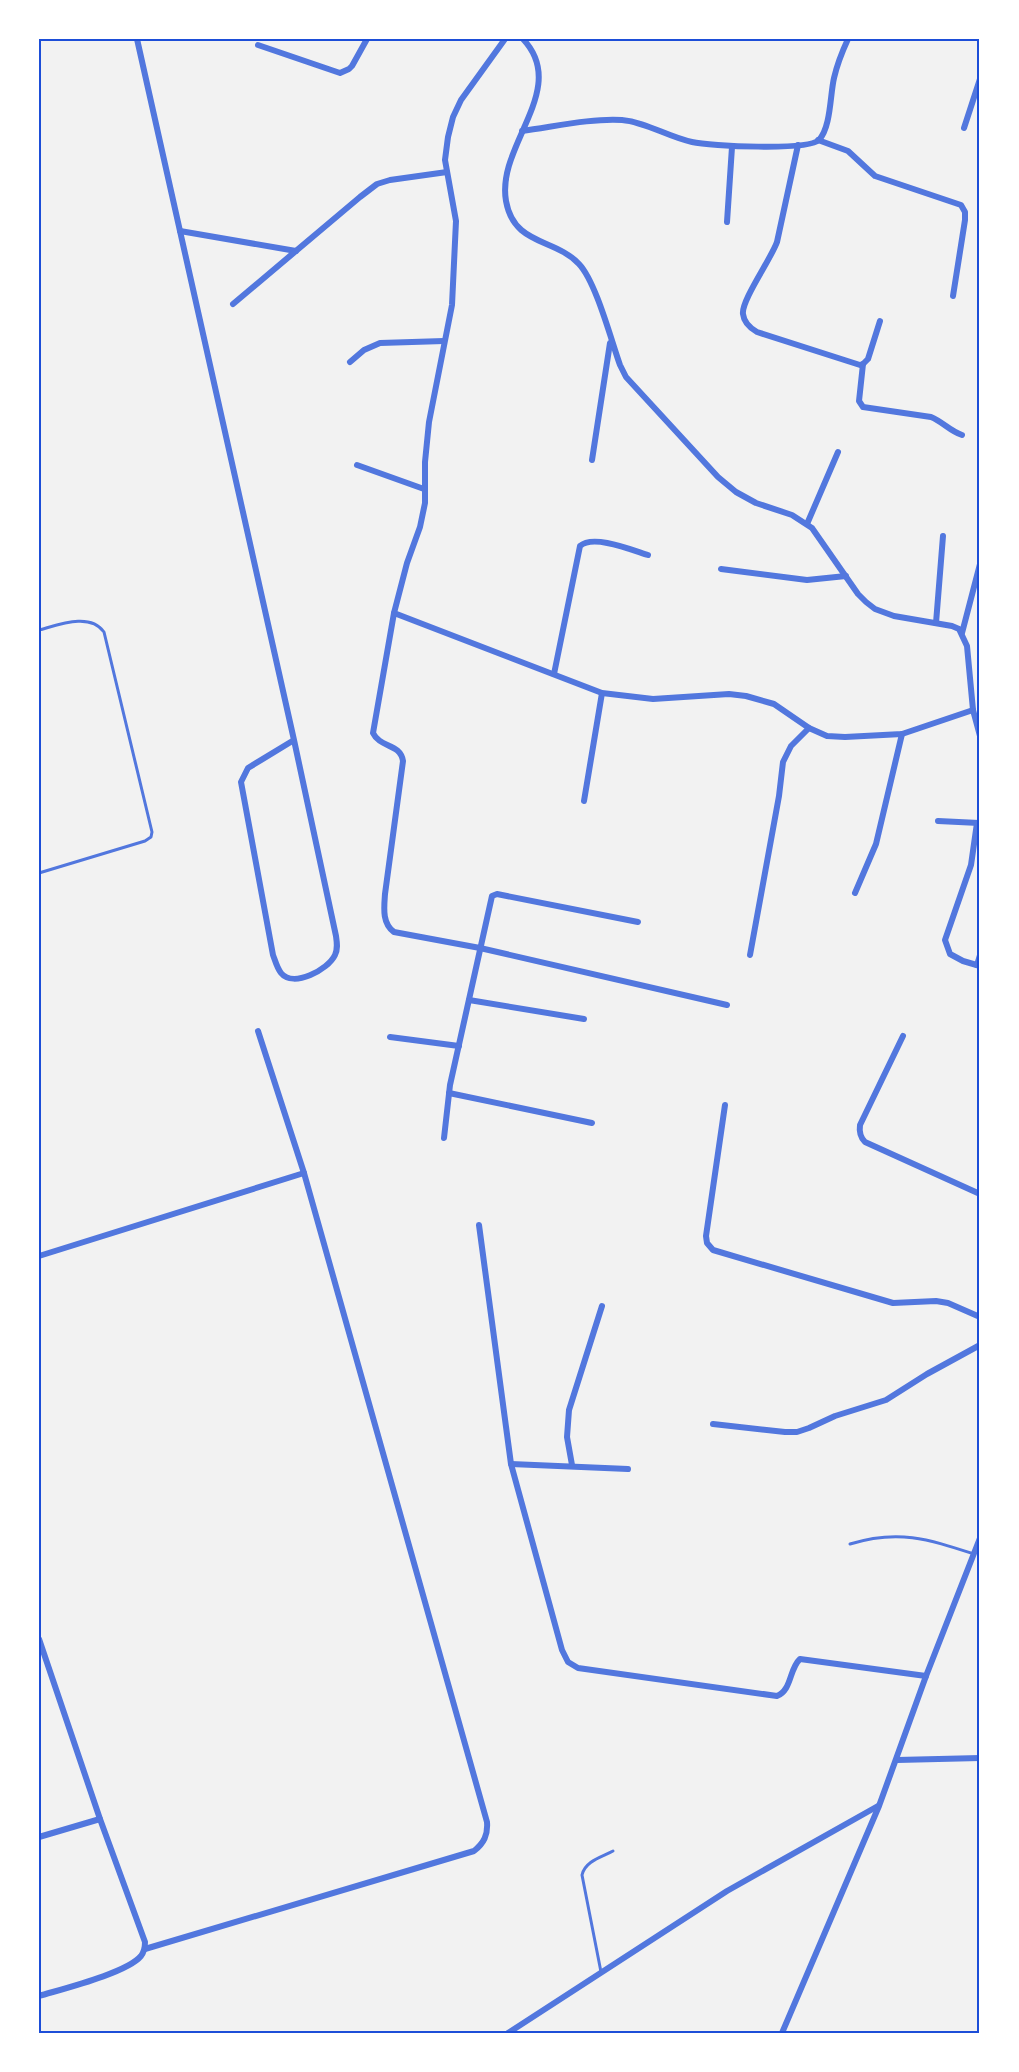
<svg xmlns="http://www.w3.org/2000/svg" width="1019" height="2072" font-family="Overpass,sans-serif">
	<style>
		.lines { fill: none; stroke-linecap: round; stroke-linejoin: round }
		.service { stroke: #5277de; stroke-width: 3 }
		.minor { stroke: #5277de; stroke-width: 6 }
		.neatline { fill: none; stroke: #1d4ed8; stroke-width: 2 }
	</style>
	<rect width="100%" height="100%" fill="#f2f2f2"/>
	<g class="lines">
		<g class="service">
			<path d="M39 630C58 625 90 612 104 632L152 832 151 837 145 841 39 873"/>
			<path d="M850 1544C898 1529 928 1539 974 1554"/>
			<path d="M601 1972 582 1875C585 1861 602 1857 613 1851"/>
		</g>
		<g class="minor">
			<path d="M137 39 294 740 336 936C337 943 338 949 335 955 328 970 293 988 281 973 277 968 275 960 273 955L241 782 248 768 294 740"/>
			<path d="M505 39 461 100 453 117 448 137 445 160 456 221 452 305 429 422 425 462V503L420 527 407 563 394 613 602 693 653 699 729 694 746 696 774 704 809 728 827 736 845 737 902 734 973 710"/>
			<path d="M523 39C570 89 496 145 506 201 514 246 555 238 579 264 596 282 611 340 620 365L626 377 718 477 736 492 756 503 792 515 812 528 858 594 866 602 875 609 894 616 952 626 959 629 967 646 973 710 980 736"/>
			<path d="M258 45 340 73 349 69 352 66 367 39"/>
			<path d="M964 128 980 79"/>
			<path d="M522 131C553 127 591 118 622 120 646 122 668 137 692 142 710 146 808 151 819 140 831 127 830 95 834 78 837 65 842 52 848 39"/>
			<path d="M818 140 848 151 875 176 961 205 965 212V220L953 296"/>
			<path d="M798 145 777 242C771 259 741 301 743 314 744 323 750 328 757 332L860 365 863 364 868 359 880 321"/>
			<path d="M727 222 732 147"/>
			<path d="M180 231 296 251"/>
			<path d="M233 304 360 197 377 184 390 180 447 172"/>
			<path d="M350 362 364 350 380 343 444 341"/>
			<path d="M863 364 859 401 863 407 931 417C943 422 950 431 962 435"/>
			<path d="M592 460 610 343"/>
			<path d="M357 465 424 489"/>
			<path d="M807 524 838 452"/>
			<path d="M721 569 807 580 846 576"/>
			<path d="M394 613 373 733C380 748 400 743 403 761L385 894C384 908 382 923 394 932L480 948 727 1005"/>
			<path d="M936 623 943 536"/>
			<path d="M962 633 980 564"/>
			<path d="M554 674 580 546C593 534 632 550 648 555"/>
			<path d="M584 801 602 693"/>
			<path d="M938 821 979 823"/>
			<path d="M977 823 971 865 945 940 950 954 963 961 980 966"/>
			<path d="M855 893 876 844 902 734"/>
			<path d="M750 955 779 796 783 762 791 746 809 728"/>
			<path d="M977 965 980 955"/>
			<path d="M469 1000 584 1019"/>
			<path d="M903 1036 860 1125C859 1132 860 1137 865 1142L980 1194"/>
			<path d="M390 1037 459 1046"/>
			<path d="M449 1093 592 1123"/>
			<path d="M725 1105 706 1236 707 1243 713 1250 893 1303 936 1301 948 1303 980 1317"/>
			<path d="M444 1138 450 1085 492 896 497 894 638 922"/>
			<path d="M479 1225 511 1464 562 1650 568 1662 578 1668 777 1696C792 1690 789 1669 800 1659L926 1676"/>
			<path d="M39 1256 304 1173"/>
			<path d="M713 1424 785 1432H797L809 1428 835 1416 886 1400 927 1374 980 1345"/>
			<path d="M511 1464 628 1469"/>
			<path d="M572 1465 567 1437 569 1410 602 1306"/>
			<path d="M39 1639 100 1819 145 1942C145 1947 144 1952 141 1956 127 1973 62 1989 39 1996"/>
			<path d="M897 1760 980 1758"/>
			<path d="M39 1837 100 1819"/>
			<path d="M145 1949 474 1851C484 1843 488 1835 487 1822L304 1173 258 1031"/>
			<path d="M508 2033 727 1891 878 1806"/>
			<path d="M782 2033 879 1806 926 1676 980 1538"/>
		</g>
	</g>
	<rect width="1019" height="2072" fill="none" stroke="#ffffff" stroke-width="81"/>
	<rect x="40" y="40" width="938" height="1992" class="neatline"/>
</svg>
